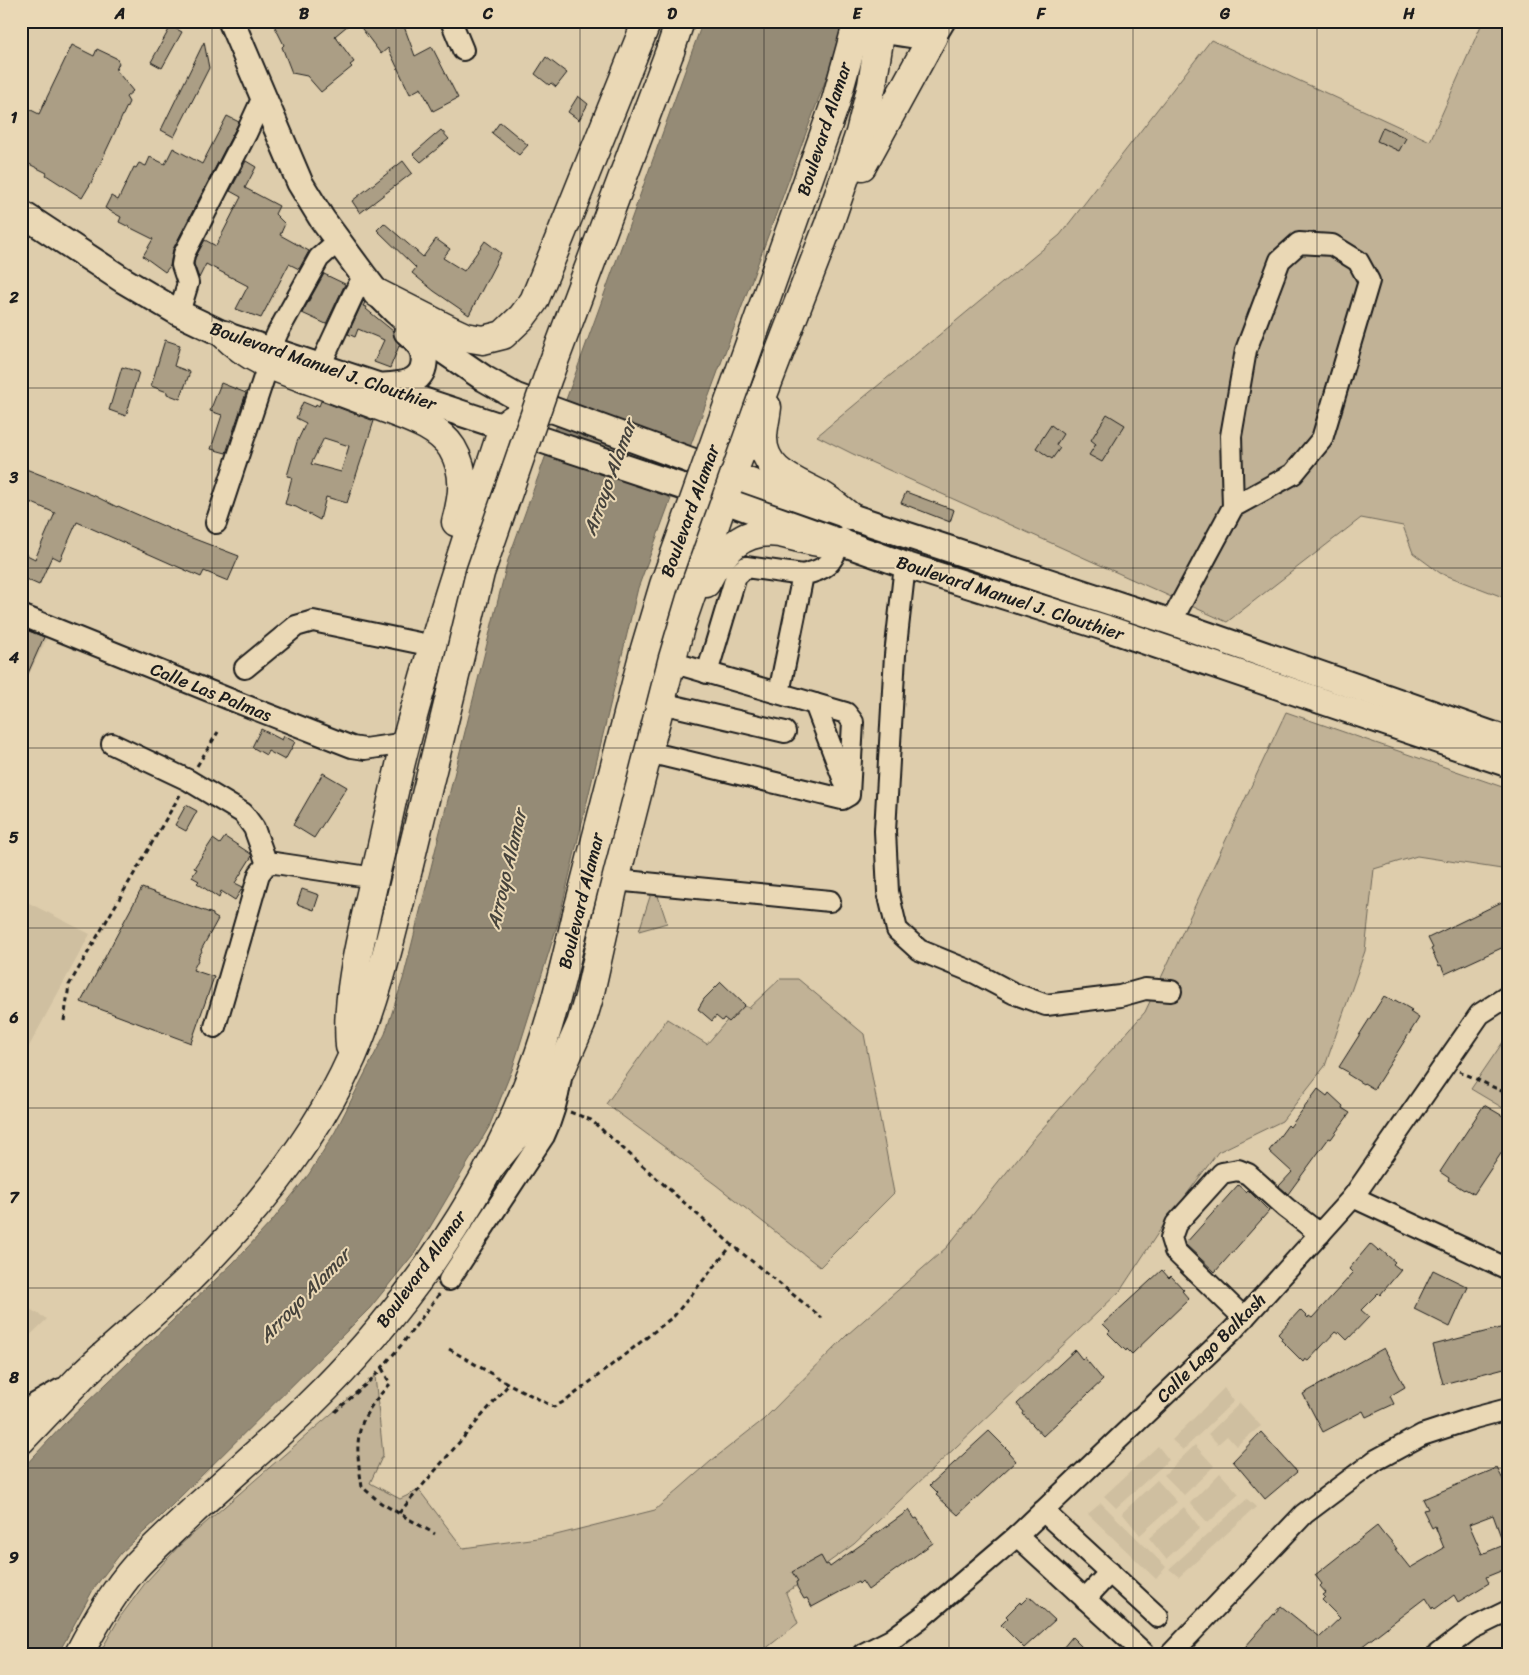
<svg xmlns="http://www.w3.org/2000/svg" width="1529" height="1675" font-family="Sriracha,sans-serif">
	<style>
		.built { fill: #cfbfa0 }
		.green { fill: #c1b296; stroke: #6e6759 }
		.water { fill: #958b76; stroke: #655f52 }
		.building { fill: #ab9e85; stroke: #1c1c1c; fill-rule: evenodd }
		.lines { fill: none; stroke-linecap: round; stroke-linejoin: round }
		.minor-casing { stroke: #1c1c1c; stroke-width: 24 }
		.major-casing { stroke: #1c1c1c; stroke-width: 29 }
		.highway-casing { stroke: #1c1c1c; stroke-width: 31 }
		.path { stroke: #1c1c1c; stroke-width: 3; stroke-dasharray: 5 4; stroke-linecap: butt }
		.minor { stroke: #ead8b5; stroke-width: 20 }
		.major { stroke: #ead8b5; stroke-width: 25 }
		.highway { stroke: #ead8b5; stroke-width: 28 }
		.highway-bridge-casing { stroke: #1c1c1c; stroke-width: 31; stroke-linecap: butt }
		.highway-bridge { stroke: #ead8b5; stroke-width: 28 }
		.grid { fill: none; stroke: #1c1c1c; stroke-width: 1; stroke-opacity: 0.55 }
		.labels { text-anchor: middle; stroke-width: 4; stroke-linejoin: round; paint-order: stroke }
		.street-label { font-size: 18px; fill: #1c1c1c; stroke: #ead8b5 }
		.water-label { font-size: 19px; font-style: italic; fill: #46433c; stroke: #ead8b5 }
		.neatline { fill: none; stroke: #1c1c1c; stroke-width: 2 }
		.grid-label { font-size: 16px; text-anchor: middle; font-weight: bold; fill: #1c1c1c }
	</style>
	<rect width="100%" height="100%" fill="#decdac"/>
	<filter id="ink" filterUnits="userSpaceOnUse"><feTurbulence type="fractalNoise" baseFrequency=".02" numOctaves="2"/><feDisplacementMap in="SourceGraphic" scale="10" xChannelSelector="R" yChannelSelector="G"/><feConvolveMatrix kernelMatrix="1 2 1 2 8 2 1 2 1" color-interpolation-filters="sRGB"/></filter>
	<g filter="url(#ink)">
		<g class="built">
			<path d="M21 623 49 634 21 690Z"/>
			<path d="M21 899 90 934 21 1061Z"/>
			<path d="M21 1304 47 1319 21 1344Z"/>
			<path d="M1224 1388 1234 1401 1183 1450 1172 1440Z"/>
			<path d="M1240 1403 1261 1426 1236 1446 1227 1436 1218 1444 1208 1434Z"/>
			<path d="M1195 1445 1214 1466 1184 1495 1164 1475Z"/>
			<path d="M1158 1446 1169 1460 1116 1508 1104 1496Z"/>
			<path d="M1220 1473 1239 1494 1208 1523 1190 1503Z"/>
			<path d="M1157 1480 1177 1502 1140 1535 1122 1513Z"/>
			<path d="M1247 1499 1256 1507 1179 1577 1169 1569Z"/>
			<path d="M1101 1503 1166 1567 1156 1579 1088 1514Z"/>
			<path d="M1184 1507 1200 1528 1166 1559 1149 1538Z"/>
		</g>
		<g class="green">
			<path d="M1483 21H1508V541L1502 556 1508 563V599L1440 573 1413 553 1403 526 1361 518 1227 622 853 454 817 436 1060 235 1211 40 1430 141Z"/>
			<path d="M1286 712 1508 789V870L1417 856 1374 869 1365 951 1325 1066 1282 1121 1218 1152 1158 1233 1120 1291 854 1544 786 1593 798 1623 759 1654H99L120 1617 146 1582 179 1546 375 1376 383 1455 370 1483 400 1499 419 1490 463 1548 552 1536 655 1510 711 1461 763 1420 848 1334 947 1247 1034 1138 1145 1012Z"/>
			<path d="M654 884 667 923 639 931Z"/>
			<path d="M780 979H798L864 1034 894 1193 820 1267 716 1185 606 1104 667 1019 707 1044 741 1004 749 1008Z"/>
			<path d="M1503 1042 1508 1057V1111L1471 1089Z"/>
		</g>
		<path class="water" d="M703 21H845L837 49 638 588 558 923 512 1070 489 1127 416 1251 370 1308 159 1518 121 1553 94 1588 58 1654H21V1470L64 1424 233 1263 272 1221 309 1174 335 1132 385 1034 403 979 508 560Z"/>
		<g class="building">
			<path d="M272 21H353L335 36 354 62 350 65 352 67 321 92 307 76 292 73 282 47 284 45Z"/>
			<path d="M356 21H388L389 25 402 21 415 56 432 47 458 98 433 111 421 88 410 94 388 48 381 54Z"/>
			<path d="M171 26 182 32 162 68 151 62Z"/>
			<path d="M204 42 209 68 174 137 161 130Z"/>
			<path d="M72 45 94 56 97 49 116 58 119 63 116 70 133 91 126 97 129 102 91 183 82 198 46 175 47 173 21 160V105L39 114Z"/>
			<path d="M546 57 567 73 556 87 551 83 549 85 535 74Z"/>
			<path d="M578 96 588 104 579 120 568 112Z"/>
			<path d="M227 116 239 122 173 249 170 266 165 272 143 256 153 239 119 222 121 217 105 208 111 196 118 200 134 167 136 168 139 163 146 166 150 157 165 164 173 148 202 164Z"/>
			<path d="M500 122 528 145 519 155 492 133Z"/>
			<path d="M1383 127 1406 138 1399 151 1377 141Z"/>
			<path d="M441 130 449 139 421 162 413 154Z"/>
			<path d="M246 161 256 167 245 188 279 206 275 214 285 224 280 235 309 251 299 269 289 264 261 318 236 309 248 286 206 264 199 278 194 264 195 258 205 240 216 246 241 197 230 191Z"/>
			<path d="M403 161 412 173 360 213 352 201Z"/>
			<path d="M384 223 423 257 436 239 450 249 443 258 464 271 485 241 501 253 469 315 434 291 412 273 416 268 377 230Z"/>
			<path d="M324 274 345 284 326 324 302 313Z"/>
			<path d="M363 301 365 303 363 306 367 307 366 309 393 331 394 337 403 348 399 346 390 368 374 362 384 340 358 329 355 337 348 334Z"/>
			<path d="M165 340 180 345 174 366 190 372 180 399 167 394V392L151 386Z"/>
			<path d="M122 367 139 372 126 416 109 410Z"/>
			<path d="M221 383 246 393 226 453 211 449 222 415 210 411Z"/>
			<path d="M321 401 374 421 347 503 326 497 320 520 296 507 285 504 292 477 287 476 297 442 306 423 296 418 303 402 315 407 316 404 319 406ZM324 438 349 446 341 472 311 464Z"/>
			<path d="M1107 414 1125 425 1102 462 1089 455 1096 444 1091 440Z"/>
			<path d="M1051 425 1063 434 1056 445 1060 448 1052 459 1036 448Z"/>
			<path d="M26 469 95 496 117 507 118 506 184 535 239 556 228 581 204 571 201 577 77 522 60 560 52 556 39 585 21 577V552L35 559 55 513 21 498V481Z"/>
			<path d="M906 492 954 510 950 522 901 503Z"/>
			<path d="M21 628 44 637 21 689Z"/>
			<path d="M261 729 282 740 284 736 295 742 285 760 268 751 266 755 252 747Z"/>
			<path d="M323 773 347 787 314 838 293 825Z"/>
			<path d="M186 805 197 811 186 831 175 825Z"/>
			<path d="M225 837 251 854 252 856 235 883 243 887 235 900 221 891 219 898 197 883 199 881 192 877 197 869 194 868 213 839 220 844Z"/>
			<path d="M142 888 213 914V916L218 919 201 950 202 951 198 958H199L193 970 214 977 191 1043 81 1002Z"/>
			<path d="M302 889 319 895 314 910 297 904Z"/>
			<path d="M1508 899V930L1503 932 1508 945 1445 974 1441 965 1439 966 1431 949 1433 948 1428 938Z"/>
			<path d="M721 982 745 1005 729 1022 724 1018 722 1021 716 1016 712 1021 698 1009 704 999Z"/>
			<path d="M1384 996 1394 1002 1395 1000 1412 1010 1410 1012 1419 1018 1374 1089 1364 1083 1363 1084 1347 1074 1348 1072 1339 1067Z"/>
			<path d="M1318 1089 1327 1096 1329 1093 1343 1106 1342 1108 1350 1113 1331 1139 1329 1138 1288 1194 1279 1186 1292 1172 1269 1151 1288 1125 1290 1127Z"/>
			<path d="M1484 1105 1508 1119V1143L1474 1194 1465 1189 1464 1190 1448 1180 1449 1178 1440 1172Z"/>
			<path d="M1238 1185 1246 1192 1248 1190 1269 1211 1215 1272 1185 1244Z"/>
			<path d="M1370 1244 1378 1251 1380 1249 1395 1262 1393 1264 1401 1270 1380 1295 1378 1293 1361 1310 1369 1317 1347 1340 1339 1332 1338 1334 1335 1332 1308 1361 1305 1359 1303 1362 1281 1340 1282 1338 1278 1334 1300 1310 1308 1318 1309 1316 1312 1318 1353 1273 1349 1269Z"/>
			<path d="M1162 1270 1169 1278 1171 1276 1184 1290 1182 1291 1189 1299 1132 1354 1127 1349 1126 1351 1108 1333 1110 1331 1103 1324Z"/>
			<path d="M1433 1270 1468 1287 1450 1327 1414 1309Z"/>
			<path d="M1508 1326V1367L1443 1384 1433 1345Z"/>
			<path d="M1384 1348 1405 1387 1390 1396 1394 1404 1366 1417 1363 1411 1323 1432 1303 1394Z"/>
			<path d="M1075 1350 1082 1359 1084 1357 1103 1380 1043 1436 1023 1414 1024 1412 1017 1404Z"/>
			<path d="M989 1431 1010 1452 1009 1453 1016 1461 958 1515 936 1495 938 1493 930 1485Z"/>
			<path d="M1261 1432 1297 1472 1265 1499 1233 1461Z"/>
			<path d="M1497 1468 1508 1489V1568L1486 1577 1489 1583 1458 1602 1454 1595 1435 1609 1433 1607 1432 1609 1425 1598 1352 1654H1239L1281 1606 1320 1637 1340 1618 1322 1600 1325 1597 1323 1595 1326 1593 1320 1586 1322 1584 1315 1575 1377 1526 1384 1535 1385 1534 1391 1541 1397 1549H1395L1410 1568 1444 1548 1435 1526 1432 1528 1423 1510 1428 1509 1423 1499ZM1493 1515 1504 1545 1482 1554 1469 1524Z"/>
			<path d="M909 1510 915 1519 917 1518 933 1543 868 1590 862 1581 859 1584 858 1582 812 1607 807 1598 804 1599 797 1587 796 1582 798 1581 792 1572 821 1556 826 1565 828 1564 830 1567Z"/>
			<path d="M1029 1596 1055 1620 1024 1648 1001 1625 1008 1618 1006 1616 1020 1602 1021 1604Z"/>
			<path d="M1072 1637 1089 1654H1058Z"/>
		</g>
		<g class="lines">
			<g class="minor-casing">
				<g id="minor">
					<path d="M451 21 463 50"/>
					<path d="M179 313 188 283 182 265 184 254 246 134 263 97"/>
					<path d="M270 350 278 332 319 258 338 241"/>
					<path d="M320 366 353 295 364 276"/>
					<path d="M216 523 268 365"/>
					<path d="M905 565 895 655 885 831 888 892 897 930 919 950 975 973 1013 993 1046 1005 1120 996 1145 989 1171 991"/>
					<path d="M21 615 234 701 352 747 365 749 406 743"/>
					<path d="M1171 622 1233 507 1231 436 1246 350 1280 260 1299 243 1332 245 1358 261 1369 281 1322 439 1293 474 1233 507"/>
					<path d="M245 668 296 626 313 621 433 646"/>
					<path d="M707 673 736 576 746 567 803 575"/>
					<path d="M779 693 803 575C827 568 831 566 840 542"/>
					<path d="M661 703 785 732"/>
					<path d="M815 704 846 786"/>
					<path d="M112 744 188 780 243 813 254 828 267 864"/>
					<path d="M648 752 842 799 849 795 853 722 846 713 671 662"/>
					<path d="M615 880 830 901"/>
					<path d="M215 1027 259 874 267 864 275 863 375 878"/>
					<path d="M1353 1197 1508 1269"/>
					<path d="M449 1280 544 1136C553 1117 558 1099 561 1078"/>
					<path d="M1244 1318 1175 1251 1171 1238 1176 1224 1222 1173 1238 1170 1248 1174 1286 1208 1320 1234"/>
					<path d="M21 1416 35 1404 61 1389"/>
					<path d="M1043 1511 1158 1617"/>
					<path d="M1017 1536 1145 1654"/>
					<path d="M1085 1599 1110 1572"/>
					<path d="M863 1654 891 1640 922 1617 1017 1536 1232 1331 1353 1197 1480 1014 1508 996"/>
					<path d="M1171 1654 1304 1514 1376 1460 1422 1435 1474 1418 1508 1409"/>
					<path d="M1438 1654 1471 1629 1508 1611"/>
				</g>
			</g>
			<g class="major-casing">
				<g id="major">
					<path d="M231 21 300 183 322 219 364 276 377 293 395 311 431 342 485 379 515 396 695 462 849 516 1171 622 1508 740"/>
					<path d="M862 27 926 37 933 36 942 21"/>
					<path d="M21 213 123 280 179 313 225 335 723 500 905 565 1106 628 1508 764"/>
					<path d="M383 386C400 385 422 384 424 363 425 357 424 352 421 347 417 341 412 336 407 332"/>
				</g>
			</g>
			<g class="highway-casing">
				<g id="highway">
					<path d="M670 51 680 21"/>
					<path d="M835 104 858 21"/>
					<path d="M862 166 933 36"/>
					<path d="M377 293 450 330 465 337 483 340 503 335 522 317 534 301 554 252 647 21"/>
					<path d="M225 335C250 360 279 369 312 381 336 390 360 399 384 408 407 417 438 426 452 448 467 473 463 496 456 522"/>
					<path d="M767 407C766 417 763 428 763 438 763 472 796 481 821 495 831 501 840 509 849 516"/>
					<path d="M706 583C721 552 742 528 779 533 790 535 801 539 813 541 822 543 831 543 840 542"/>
					<path d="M350 1046C345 990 365 923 377 867 387 826 395 783 406 742 434 636 469 532 503 428 517 413 528 413 547 409"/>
					<path d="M490 1167 529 1120 548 1093 563 1065 581 1024 589 997 615 880 680 627 732 475 829 224 860 133 872 85 882 21"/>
					<path d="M21 1440C41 1419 61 1398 81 1377 115 1344 153 1315 187 1281 253 1216 314 1142 352 1057 378 997 392 932 408 869"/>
					<path d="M79 1654C95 1623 113 1592 136 1566 154 1547 173 1530 192 1512 230 1477 269 1443 307 1407 398 1319 479 1207 526 1089 549 1033 563 973 577 914"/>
				</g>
			</g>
			<g class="path">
				<path d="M197 766 218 732"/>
				<path d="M64 1021 69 985 180 795"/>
				<path d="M1459 1071 1508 1094"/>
				<path d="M570 1112 591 1120 732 1245 822 1318"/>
				<path d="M449 1349 509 1384 554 1407 567 1400 674 1316 732 1245"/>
				<path d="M382 1368 390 1384C379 1395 365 1412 361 1427 355 1446 359 1467 362 1487L381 1503 435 1534"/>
				<path d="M335 1412 375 1376 403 1343 440 1293"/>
				<path d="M399 1513 509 1384"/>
			</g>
			<use href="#minor" class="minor"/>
			<use href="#major" class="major"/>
			<use href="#highway" class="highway"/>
			<g class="highway-bridge-casing">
				<g id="highway-bridge">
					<path d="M408 869 480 573 548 377 670 51"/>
					<path d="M577 914 644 652 664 585 835 104"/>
				</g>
			</g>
			<use href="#highway-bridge" class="highway-bridge"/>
		</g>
	</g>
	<path class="grid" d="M212 21V1654M396 21V1654M580 21V1654M764 21V1654M949 21V1654M1133 21V1654M1317 21V1654M21 208H1508M21 388H1508M21 568H1508M21 748H1508M21 928H1508M21 1108H1508M21 1288H1508M21 1468H1508"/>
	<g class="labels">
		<g class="street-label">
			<text transform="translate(824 129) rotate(-72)" y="6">Boulevard Alamar</text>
			<text transform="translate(323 366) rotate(19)" y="6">Boulevard Manuel J. Clouthier</text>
			<text transform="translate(690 511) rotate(-70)" y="6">Boulevard Alamar</text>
			<text transform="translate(1010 598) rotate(18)" y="6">Boulevard Manuel J. Clouthier</text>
			<text transform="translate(211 692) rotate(22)" y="6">Calle Las Palmas</text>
			<text transform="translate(581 901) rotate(-76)" y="6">Boulevard Alamar</text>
			<text transform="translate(421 1269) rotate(-54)" y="6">Boulevard Alamar</text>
			<text transform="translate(1211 1348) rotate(-45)" y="6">Calle Lago Balkash</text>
		</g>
		<g class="water-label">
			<text transform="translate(609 477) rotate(-70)" y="7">Arroyo Alamar</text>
			<text transform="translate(506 869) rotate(-77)" y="7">Arroyo Alamar</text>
			<text transform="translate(304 1295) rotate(-46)" y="7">Arroyo Alamar</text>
		</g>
	</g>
	<rect width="1529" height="1675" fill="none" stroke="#ead8b5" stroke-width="55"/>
	<rect x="28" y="28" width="1474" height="1620" class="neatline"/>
	<g class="grid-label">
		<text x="120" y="19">A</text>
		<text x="304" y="19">B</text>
		<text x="488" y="19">C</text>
		<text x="672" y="19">D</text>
		<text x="857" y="19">E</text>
		<text x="1041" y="19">F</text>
		<text x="1225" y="19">G</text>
		<text x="1409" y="19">H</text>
		<text x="14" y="123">1</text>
		<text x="14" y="303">2</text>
		<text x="14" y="483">3</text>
		<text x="14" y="663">4</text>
		<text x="14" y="843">5</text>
		<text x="14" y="1023">6</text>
		<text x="14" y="1203">7</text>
		<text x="14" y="1383">8</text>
		<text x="14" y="1563">9</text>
	</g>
</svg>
